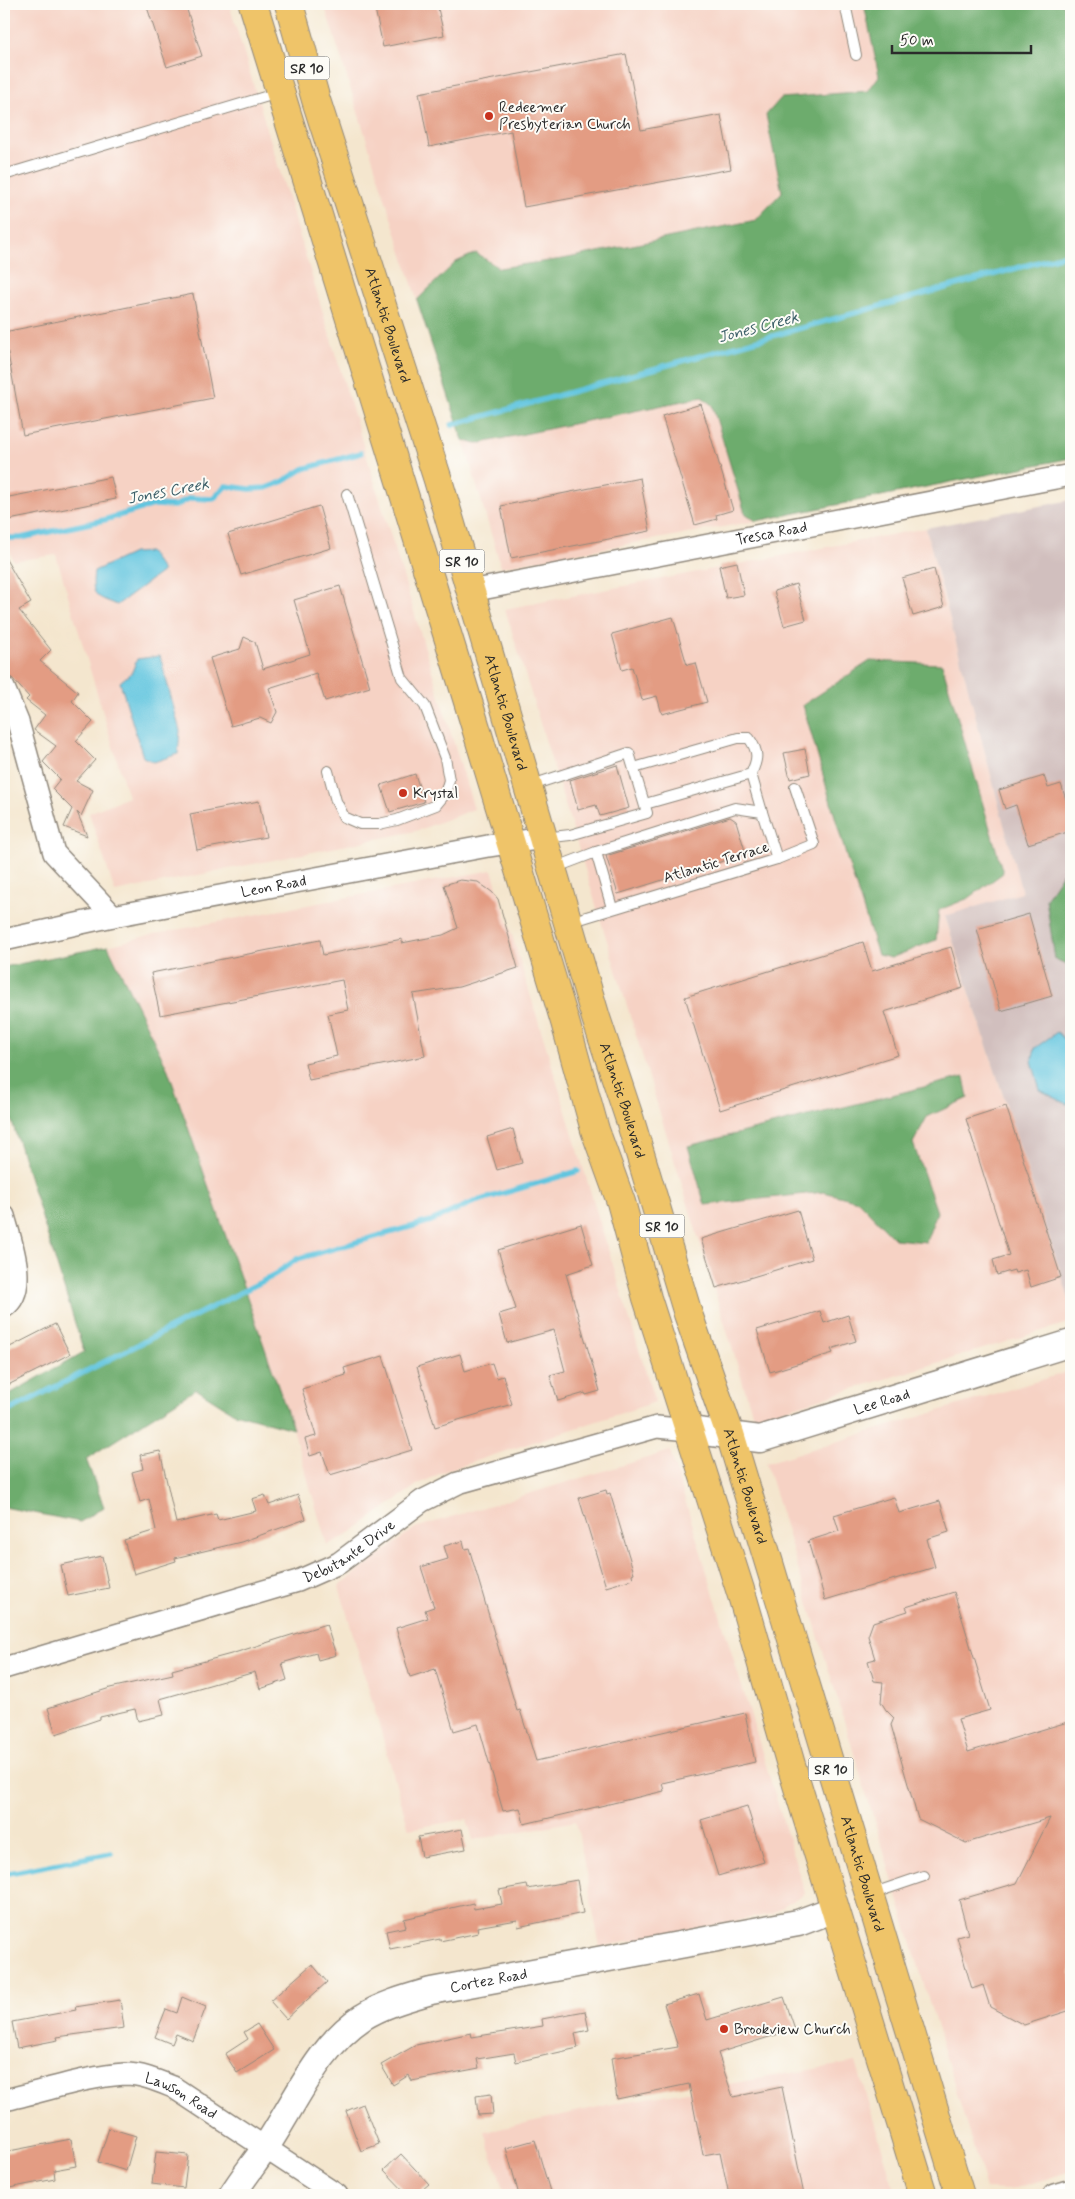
<svg xmlns="http://www.w3.org/2000/svg" width="1075" height="2199" font-family="Mynerve,sans-serif">
	<style>
		.built { fill: #f6d2c4 }
		.industrial { fill: #d1bfbe }
		.forest { fill: #6dac6d; stroke: #4c6c4c }
		.water { fill: #61c5df; stroke: #467885 }
		.lines { fill: none; stroke-linecap: round; stroke-linejoin: round }
		.stream { stroke: #61c5df; stroke-width: 5.5 }
		.building { fill: #e39c83 }
		.service-casing { stroke: #90887c; stroke-width: 12 }
		.minor-casing { stroke: #90887c; stroke-width: 24 }
		.tertiary-casing { stroke: #90887c; stroke-width: 29 }
		.trunk-casing { stroke: #90887c; stroke-width: 30 }
		.service { stroke: #fff; stroke-width: 10 }
		.minor { stroke: #fff; stroke-width: 21 }
		.tertiary { stroke: #fff; stroke-width: 26 }
		.trunk { stroke: #efc469; stroke-width: 28 }
		.poi-dot { fill: #c8321e; stroke: #fdfcf7; stroke-width: 2 }
		.labels { text-anchor: middle; stroke-width: 4; stroke-linejoin: round; paint-order: stroke }
		.shield { fill: #fdfcf7; stroke: #6a6a68; stroke-width: 1 }
		.shield-label { font-size: 14px; font-weight: bold; fill: #2b2b2b }
		.poi-label { font-size: 15px; fill: #2b2b2b; stroke: #fdfcf7; text-anchor: start }
		.street-label { font-size: 15px; fill: #2b2b2b; stroke: #fdfcf7 }
		.water-label { font-size: 16px; font-style: italic; fill: #3e616a; stroke: #fdfcf7 }
	</style>
	<rect width="100%" height="100%" fill="#fdfcf7"/>
	<filter id="ink" filterUnits="userSpaceOnUse"><feTurbulence type="fractalNoise" baseFrequency=".02" numOctaves="2"/><feDisplacementMap in="SourceGraphic" scale="10" xChannelSelector="R" yChannelSelector="G"/><feConvolveMatrix kernelMatrix="1 2 1 2 8 2 1 2 1" color-interpolation-filters="sRGB"/></filter>
	<filter id="wash" filterUnits="userSpaceOnUse"><feTurbulence type="fractalNoise" baseFrequency=".0096" numOctaves="4" result="noise"/><feDisplacementMap in="SourceGraphic" scale="20" xChannelSelector="R" yChannelSelector="G"/><feGaussianBlur stdDeviation="1.12" result="paint"/><feColorMatrix in="noise" values="0 0 0 0 0 0 0 0 0 0 0 0 0 0 0 0 0 1.4 0 .05"/><feComposite in="paint" operator="in"/></filter>
	<g filter="url(#wash)">
		<rect width="100%" height="100%" fill="#f4e6ce"/>
		<g class="built">
			<path d="M4 4H229L474 809 416 831 115 892 89 813 128 797 56 555 13 561 4 530Z"/>
			<path d="M324 4H864L879 76 868 91 781 98 766 114 782 192 756 220 563 259 499 268 476 253 456 262 417 300Z"/>
			<path d="M702 397 712 405 745 513 756 521 501 567 463 440 476 444Z"/>
			<path d="M926 528 1022 893 945 917 1071 1305V1322L754 1419 505 609Z"/>
			<path d="M492 870 655 1402 445 1471 417 1485 346 1536 327 1545 293 1429 168 1070 108 946 149 935Z"/>
			<path d="M1071 1371V2171L1010 2190 986 2189 766 1463Z"/>
			<path d="M670 1451 805 1893 772 1914 600 1947 576 1821 473 1840 467 1819 409 1829 339 1586 415 1528Z"/>
			<path d="M856 2062 896 2195H505L485 2132 612 2104Z"/>
		</g>
		<path class="industrial" d="M1071 500V1305L945 916 1022 893 926 528Z"/>
		<g class="forest">
			<path d="M864 4H1063L1071 26V458L756 521 745 513 712 405 702 397 476 444 463 440 417 300 456 262 476 253 499 268 563 259 756 220 782 192 766 115 781 98 868 91 879 76Z"/>
			<path d="M870 661 942 664 1003 873 969 898 939 910 936 940 891 958 878 955 848 862 803 705Z"/>
			<path d="M1071 861V966L1055 959 1046 899Z"/>
			<path d="M108 946 168 1070 293 1429 234 1413 196 1389 86 1459 104 1507 80 1522 4 1507V1397L84 1352 4 1096V967Z"/>
			<path d="M964 1077 968 1098 927 1117 913 1143 937 1212 926 1242 895 1239 858 1201 824 1192 705 1205 688 1146Z"/>
		</g>
		<g class="water">
			<path d="M149 552 163 571 117 605C95 596 91 596 94 571L133 553Z"/>
			<path d="M160 656 180 731 178 754 154 762 143 757 120 682 132 672 137 659Z"/>
			<path d="M1057 1032C1075 1045 1071 1080 1071 1103L1067 1104 1040 1090 1032 1061 1035 1048Z"/>
		</g>
		<g class="lines">
			<g class="stream">
				<path d="M452 425 1071 253"/>
				<path d="M4 538H21L104 520 154 505 175 506 190 498 213 499 226 486 250 489 266 488 282 482 303 469 361 453"/>
				<path d="M4 1413 271 1277 297 1259 431 1221 474 1202 578 1171"/>
				<path d="M4 1874 111 1853"/>
			</g>
		</g>
		<g id="blocks">
			<g class="building">
				<path d="M146 4H185L202 56 167 67Z"/>
				<path d="M374 4H437L444 35 383 47Z"/>
				<path d="M626 54 641 130 721 115 731 169 524 207 511 131 429 147 419 93Z"/>
				<path d="M193 294 213 398 23 435 4 332Z"/>
				<path d="M701 404 733 510 716 515 717 519 695 525 662 416Z"/>
				<path d="M111 477 116 499 9 520 4 498Z"/>
				<path d="M640 478 650 531 511 558 501 506Z"/>
				<path d="M319 506 331 548 241 575 228 534Z"/>
				<path d="M4 556 31 603 19 610 51 650 40 661 78 692 72 701 93 722 76 741 95 760 76 781 93 790 81 816 77 812 87 836 64 827 72 809 52 789 60 779 43 762 56 746 34 730 45 715 26 700 29 697 12 678 4 675Z"/>
				<path d="M737 562 744 595 726 598 719 566Z"/>
				<path d="M934 569 944 607 913 616 902 578Z"/>
				<path d="M796 584 806 620 784 626 774 591Z"/>
				<path d="M340 586 370 687 325 701 316 673 269 688 277 712 271 723 260 718 231 726 210 658 240 649 244 637 255 642 263 669 310 654 294 600Z"/>
				<path d="M673 617 687 665 696 663 707 702 662 714 657 696 642 700 632 667 622 670 612 634Z"/>
				<path d="M805 749 810 774 790 779 784 753Z"/>
				<path d="M617 765 629 808 600 816 596 805 578 810 570 780Z"/>
				<path d="M415 774 424 802 390 812 381 785Z"/>
				<path d="M1044 776 1048 788 1061 784 1071 815V831L1028 844 1016 805 1005 809 999 790Z"/>
				<path d="M259 801 266 837 197 850 190 814Z"/>
				<path d="M730 817 736 821 746 854 618 894 606 856Z"/>
				<path d="M460 880 478 882 492 892 498 899 518 968 459 987 413 994 425 1056 309 1080 305 1063 337 1056 328 1014 348 1010 342 980 160 1015 151 973 320 940 323 955 402 939V943L443 935 458 928 444 885Z"/>
				<path d="M1029 914 1052 996 1001 1011 977 929Z"/>
				<path d="M863 942 872 971 951 947 963 988 884 1012 898 1055 720 1110 685 997Z"/>
				<path d="M1006 1106 1061 1277 1031 1287 1026 1270 1015 1273 1014 1270 997 1275 993 1260 1009 1255 966 1119Z"/>
				<path d="M513 1129 522 1163 497 1170 487 1137Z"/>
				<path d="M798 1210 812 1259 716 1288 701 1239Z"/>
				<path d="M581 1224 593 1265 566 1274 600 1391 586 1395 585 1393 558 1401 550 1375 565 1371 554 1330 507 1343 499 1314 516 1309 498 1250Z"/>
				<path d="M820 1311 824 1323 848 1315 856 1341 831 1349 833 1353 770 1372 757 1330Z"/>
				<path d="M55 1324 70 1354 4 1387V1350Z"/>
				<path d="M460 1354 465 1371 492 1363 497 1378 503 1376 512 1404 435 1427 417 1367Z"/>
				<path d="M383 1356 412 1450 330 1475 322 1452 310 1456 305 1439 316 1436 302 1389 346 1375 344 1368Z"/>
				<path d="M160 1451 176 1523 216 1514 218 1520 256 1511 252 1499 265 1495 269 1505 298 1495 306 1519 241 1542 175 1558 176 1561 134 1574 124 1540 156 1530 149 1499 140 1502 132 1472 143 1469 140 1455Z"/>
				<path d="M606 1490 607 1494 610 1493 634 1573 632 1574 633 1579 606 1587 579 1498Z"/>
				<path d="M894 1497 899 1513 940 1501 949 1532 927 1539 935 1567 825 1600 808 1541 839 1531 834 1515Z"/>
				<path d="M463 1541 465 1549 469 1548 517 1711 520 1710 536 1761 745 1713 755 1762 662 1783 664 1791 524 1824 520 1808 503 1811 478 1724 454 1731 435 1669 410 1677 396 1628 428 1618 425 1610 434 1607 421 1567 448 1559 444 1546Z"/>
				<path d="M102 1556 109 1588 68 1596 61 1565Z"/>
				<path d="M954 1592 990 1710 958 1719 968 1752 1071 1721V2010L1024 2025 990 2007 983 1985 972 1989 957 1937 968 1934 959 1900 1017 1883 1050 1818 966 1843 918 1819 891 1725 894 1718 886 1710 881 1702 883 1682 874 1681 868 1661 875 1659 868 1636 873 1622 908 1611 906 1607Z"/>
				<path d="M326 1624 336 1655 318 1660 316 1653 282 1663 287 1680 260 1689 255 1672 160 1699 164 1715 138 1721 135 1709 100 1717V1719L56 1734 48 1708 110 1688 173 1674 172 1670 231 1654Z"/>
				<path d="M747 1806 764 1862 718 1876 701 1820Z"/>
				<path d="M462 1829 466 1849 422 1857 418 1837Z"/>
				<path d="M577 1880 583 1913 518 1927 517 1920 477 1927 478 1933 440 1941V1939L390 1949 386 1931 406 1927 404 1919 473 1903 474 1909 502 1904 499 1890 527 1885 528 1889Z"/>
				<path d="M312 1964 327 1982 286 2019 270 2001Z"/>
				<path d="M699 1994 707 2020 784 1997 795 2029 718 2053 733 2097 782 2087 804 2195H729L720 2152 703 2155 689 2084 617 2099 611 2058 678 2047 664 2004Z"/>
				<path d="M182 1997 206 2007 193 2041 176 2034 172 2044 155 2037 166 2009 177 2013Z"/>
				<path d="M120 2000 124 2028 57 2037 58 2040 17 2048 12 2022 76 2010 75 2007Z"/>
				<path d="M585 2011 589 2030 575 2033 578 2048 516 2062 514 2053 477 2059 479 2068 412 2081 409 2075 393 2085 381 2065 416 2045 471 2033 472 2037 543 2026 542 2019Z"/>
				<path d="M257 2024 274 2050 237 2073 225 2054 248 2039 244 2032Z"/>
				<path d="M491 2094 493 2114 478 2115 476 2096Z"/>
				<path d="M363 2104 379 2144 361 2151 346 2111Z"/>
				<path d="M109 2128 136 2136 126 2171 98 2162Z"/>
				<path d="M71 2139 76 2166 54 2170 55 2179 4 2189V2152Z"/>
				<path d="M535 2140 551 2195H519L506 2148Z"/>
				<path d="M156 2152 188 2155 184 2188 152 2184Z"/>
				<path d="M401 2154 429 2184 416 2195H408L384 2170Z"/>
			</g>
		</g>
	</g>
	<g filter="url(#ink)">
		<use href="#blocks" fill-opacity="0" stroke="#90887c" stroke-width="1"/>
		<g class="lines">
			<g class="service-casing">
				<g id="service">
					<path d="M845 4 856 55"/>
					<path d="M4 175 278 93"/>
					<path d="M634 768 738 738H749C759 752 758 759 751 774L645 804"/>
					<path d="M328 771 336 801 344 817 360 824H379L397 820 436 805 445 794 449 780 445 758 425 706 402 678 347 494"/>
					<path d="M751 774 762 812"/>
					<path d="M529 786 629 753 647 813 570 835 544 838"/>
					<path d="M596 852 735 808 762 812 777 859"/>
					<path d="M554 868 596 852 612 908"/>
					<path d="M570 922 777 859 814 844 795 787"/>
					<path d="M871 1894 924 1876"/>
				</g>
			</g>
			<g class="minor-casing">
				<g id="minor">
					<path id="s1" d="M471 591 1071 475"/>
					<path d="M4 688 18 722 54 853 113 916"/>
					<path id="s2" d="M4 940 113 916 488 846 544 838"/>
					<path d="M4 1216C10 1239 30 1290 4 1307"/>
					<path id="s3" d="M4 1668 298 1581 339 1563 422 1501 458 1483 657 1427 689 1430"/>
					<path id="s4" d="M4 2100C42 2092 87 2076 125 2074 142 2074 158 2081 173 2087L337 2195"/>
					<path d="M1054 2195 1071 2190"/>
				</g>
			</g>
			<g class="tertiary-casing">
				<g id="tertiary">
					<path id="s5" d="M689 1430 760 1439 1071 1343"/>
					<path id="s6" d="M232 2195C242 2179 254 2164 265 2148 295 2104 317 2047 363 2017 384 2004 407 1998 431 1991L798 1923 835 1909"/>
				</g>
			</g>
			<g class="trunk-casing">
				<g id="trunk">
					<path d="M253 4 469 705 565 1022 595 1130 621 1202 647 1298 743 1599 791 1765 923 2195"/>
					<path id="s7" d="M289 4 316 100 438 480 596 1018 630 1120 688 1314 730 1434 960 2195"/>
				</g>
			</g>
			<use href="#service" class="service"/>
			<use href="#minor" class="minor"/>
			<use href="#tertiary" class="tertiary"/>
			<use href="#trunk" class="trunk"/>
		</g>
	</g>
	<g class="poi-dot">
		<circle cx="489" cy="116" r="5"/>
		<circle cx="403" cy="793" r="5"/>
		<circle cx="724" cy="2029" r="5"/>
	</g>
	<g class="labels">
		<g class="shield">
			<rect x="284.5" y="56.5" width="45" height="23" rx="4"/>
			<rect x="439.5" y="549.5" width="45" height="23" rx="4"/>
			<rect x="639.5" y="1214.5" width="45" height="23" rx="4"/>
			<rect x="808.5" y="1757.5" width="45" height="23" rx="4"/>
		</g>
		<g class="shield-label">
			<text x="307" y="73">SR 10</text>
			<text x="462" y="566">SR 10</text>
			<text x="662" y="1231">SR 10</text>
			<text x="831" y="1774">SR 10</text>
		</g>
		<g class="poi-label">
			<text x="499" y="112">Redeemer<tspan x="499" dy="17">Presbyterian Church</tspan></text>
			<text x="413" y="798">Krystal</text>
			<text x="734" y="2034">Brookview Church</text>
		</g>
		<g class="street-label">
			<text dy="5" stroke="none"><textPath href="#s7" startOffset="336">Atlantic Boulevard</textPath></text>
			<text dy="5" stroke="none"><textPath href="#s1" startOffset="306">Tresca Road</textPath></text>
			<text dy="5" stroke="none"><textPath href="#s7" startOffset="741">Atlantic Boulevard</textPath></text>
			<text transform="translate(716 862) rotate(-17)" y="5">Atlantic Terrace</text>
			<text dy="5" stroke="none"><textPath href="#s2" startOffset="275">Leon Road</textPath></text>
			<text dy="5" stroke="none"><textPath href="#s7" startOffset="1146">Atlantic Boulevard</textPath></text>
			<text dy="5" stroke="none"><textPath href="#s5" startOffset="199">Lee Road</textPath></text>
			<text dy="5" stroke="none"><textPath href="#s7" startOffset="1551">Atlantic Boulevard</textPath></text>
			<text dy="5" stroke="none"><textPath href="#s3" startOffset="366">Debutante Drive</textPath></text>
			<text dy="5" stroke="none"><textPath href="#s7" startOffset="1956">Atlantic Boulevard</textPath></text>
			<text dy="5" stroke="none"><textPath href="#s6" startOffset="354">Cortez Road</textPath></text>
			<text dy="5" stroke="none"><textPath href="#s4" startOffset="185">Lawson Road</textPath></text>
		</g>
		<g class="water-label">
			<text transform="translate(758 326) rotate(-15)" y="6">Jones Creek</text>
			<text transform="translate(168 490) rotate(-11)" y="6">Jones Creek</text>
		</g>
	</g>
	<rect width="1075" height="2199" fill="none" stroke="#fdfcf7" stroke-width="20"/>
	<path d="M892 45v8h139v-8" fill="none" stroke="#2b2b2b" stroke-width="2.5"/>
	<text x="900" y="45" font-size="15" fill="#2b2b2b" stroke="#fdfcf7" stroke-width="4" paint-order="stroke">50 m</text>
</svg>
